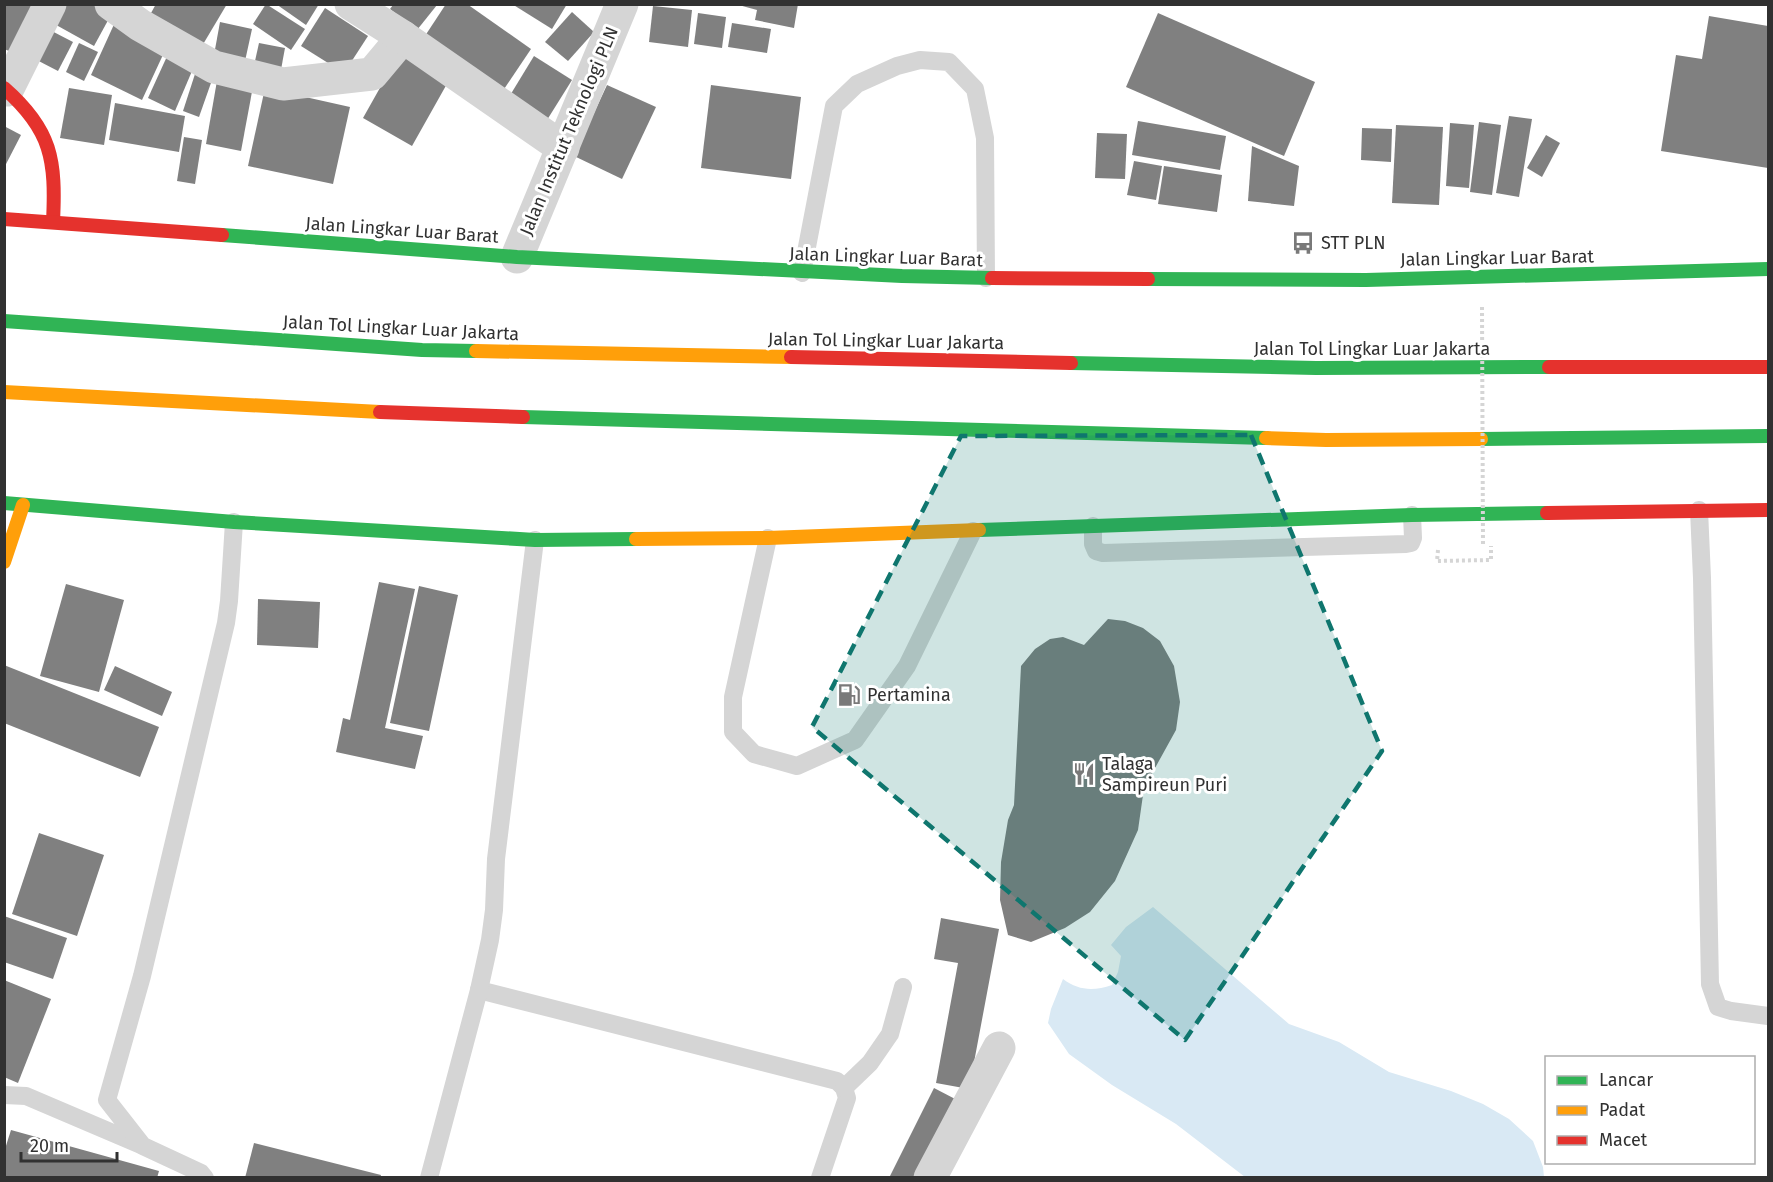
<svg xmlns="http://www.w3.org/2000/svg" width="1773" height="1182" font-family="'Fira Sans',sans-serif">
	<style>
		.water { fill: #d9e9f4 }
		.building { fill: #808080 }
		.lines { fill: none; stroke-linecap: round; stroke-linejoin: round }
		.path { stroke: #d5d5d5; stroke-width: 4; stroke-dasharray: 3 3; stroke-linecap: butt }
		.lane { stroke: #d5d5d5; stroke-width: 18 }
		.street { stroke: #d5d5d5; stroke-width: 33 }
		.fast { stroke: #30b455; stroke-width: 14 }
		.slow { stroke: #ff9f0a; stroke-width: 14 }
		.jam { stroke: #e5322d; stroke-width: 14 }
		.path-bridge { stroke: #d5d5d5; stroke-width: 4; stroke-dasharray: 3 3; stroke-linecap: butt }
		.marked { fill: #0f766e; fill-opacity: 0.2; stroke: #0f766e; stroke-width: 4.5; stroke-dasharray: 12 8; stroke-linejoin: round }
		.labels { text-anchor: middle; stroke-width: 6; stroke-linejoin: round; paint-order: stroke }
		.street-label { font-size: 18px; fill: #313131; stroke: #fff }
		.poi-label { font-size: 18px; fill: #313131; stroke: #fff; text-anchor: start }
	</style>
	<rect width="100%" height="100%" fill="#fff"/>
	<path class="water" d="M1153 907 1289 1024 1339 1042 1389 1072 1451 1091 1483 1104 1509 1119 1533 1141 1543 1167 1544 1177H1245L1176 1124 1112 1085 1069 1054 1048 1023 1051 1009 1063 979C1079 991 1094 991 1112 985L1118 972 1121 956 1111 945 1126 927Z"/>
	<g class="building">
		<path d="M4 4H34L14 53 4 49Z"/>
		<path d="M57 4H97L112 13 94 46 49 21Z"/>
		<path d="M156 4H227L202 46 151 13Z"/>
		<path d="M266 4 305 29 291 50 253 24Z"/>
		<path d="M276 4H319L306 25Z"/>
		<path d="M446 4H467L531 49 500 95 421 42Z"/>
		<path d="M512 4H567L552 29Z"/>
		<path d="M735 4H798L794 28 755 20 757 10Z"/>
		<path d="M393 5H437L417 30 390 9Z"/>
		<path d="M653 6 692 10 688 47 649 42Z"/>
		<path d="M325 8 368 36 344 73 301 46Z"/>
		<path d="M572 12 594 32 568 61 545 42Z"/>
		<path d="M698 13 726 17 722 48 694 44Z"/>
		<path d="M1158 13 1315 82 1284 156 1126 87Z"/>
		<path d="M1709 16 1768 26V168L1661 151 1676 55 1702 59Z"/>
		<path d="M116 20 168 44 142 100 91 75Z"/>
		<path d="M220 22 252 29 245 61 214 55Z"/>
		<path d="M732 23 771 29 767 53 728 47Z"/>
		<path d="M44 27 73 42 58 71 29 56Z"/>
		<path d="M79 43 98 52 84 81 66 72Z"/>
		<path d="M259 43 285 48 280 75 253 70Z"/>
		<path d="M169 52 195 64 175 111 148 98Z"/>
		<path d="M399 54 448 82 412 146 363 118Z"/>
		<path d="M534 56 572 80 547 120 509 97Z"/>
		<path d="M195 74 212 80 199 117 183 111Z"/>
		<path d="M218 75 254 81 241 151 206 144Z"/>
		<path d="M607 85 656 107 622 179 574 156Z"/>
		<path d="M711 85 801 97 791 179 701 168Z"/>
		<path d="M69 88 112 95 104 145 60 138Z"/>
		<path d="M265 88 350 107 333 184 248 166Z"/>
		<path d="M115 103 185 116 179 152 109 140Z"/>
		<path d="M1509 116 1532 119 1519 197 1496 193Z"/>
		<path d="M1138 121 1226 136 1220 170 1132 155Z"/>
		<path d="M1479 122 1501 125 1492 195 1470 192Z"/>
		<path d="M1450 123 1474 125 1469 188 1446 186Z"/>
		<path d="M1396 125 1443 127 1439 205 1392 203Z"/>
		<path d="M4 126 21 135 4 168Z"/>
		<path d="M1362 128 1392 129 1391 162 1361 160Z"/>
		<path d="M1097 133 1127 134 1125 179 1095 178Z"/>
		<path d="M1546 135 1560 143 1542 177 1527 168Z"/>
		<path d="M184 137 202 140 195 184 177 181Z"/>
		<path d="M1252 146 1299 166 1294 206 1248 201Z"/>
		<path d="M1134 161 1162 166 1156 200 1127 195Z"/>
		<path d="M1164 166 1222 175 1217 212 1158 204Z"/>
		<path d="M379 582 415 589 385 728 423 736 415 769 336 752 343 718 350 720Z"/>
		<path d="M66 584 124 600 99 692 40 676Z"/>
		<path d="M419 586 458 595 429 731 390 723Z"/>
		<path d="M258 599 320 602 318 648 257 645Z"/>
		<path d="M1108 619 1125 621 1143 628 1160 641 1174 666 1180 702 1176 730 1144 788 1138 830 1115 881 1090 912 1065 928 1031 942 1008 935 1000 900 1001 862 1008 820 1014 805 1021 666 1035 649 1050 639 1063 637 1084 645Z"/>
		<path d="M4 665 159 727 140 777 4 723Z"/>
		<path d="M115 666 172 692 162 716 104 690Z"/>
		<path d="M39 833 104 855 77 936 12 914Z"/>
		<path d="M4 916 67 938 53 979 4 962Z"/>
		<path d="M941 918 999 929 969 1089 936 1083 958 963 934 959Z"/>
		<path d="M4 980 51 999 18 1083 4 1077Z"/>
		<path d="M934 1088 959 1101 921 1178H889Z"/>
		<path d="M11 1130 159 1171 157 1178H4V1152Z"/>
		<path d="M254 1143 381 1175 380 1178H245Z"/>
	</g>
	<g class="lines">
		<path class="path" d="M1438 550 1437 561 1491 560V546"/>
		<g class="lane">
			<path d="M802 273 834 106 857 84 897 66 920 60 949 62 975 89 985 138 986 278"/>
			<path d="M1699 510 1702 578 1710 984 1718 1007 1731 1011 1768 1016"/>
			<path d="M1093 526V544L1096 551 1103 553 1406 544 1411 543 1413 538 1412 515"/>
			<path d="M768 538 733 697V732L754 754 797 766 855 740 907 666 973 531"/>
			<path d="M479 990 837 1081 844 1088 847 1098 820 1178"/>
			<path d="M844 1088 870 1063 890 1034 903 987"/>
			<path d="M4 1095 26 1096 141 1145"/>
			<path d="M205 1178 201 1173 143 1146 107 1100 142 976 226 623 229 601 234 522"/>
			<path d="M429 1178 479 990 490 940 494 910 496 859 535 540"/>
		</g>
		<g class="street">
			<path d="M111 4 140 25 214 67 283 84 372 74 403 37"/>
			<path d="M351 4 403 37 563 148"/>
			<path d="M7 90 50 4"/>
			<path d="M517 257 622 4"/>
			<path d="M930 1178 999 1048"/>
		</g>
		<g class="fast">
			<path d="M222 235 517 257 902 276 992 278"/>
			<path d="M1148 279 1366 280 1768 269"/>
			<path d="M4 321 422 350 476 351"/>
			<path d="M1071 363 1316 368 1549 367"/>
			<path d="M523 417 1266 438"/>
			<path d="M1481 439 1768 436"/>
			<path d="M4 503 234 522 535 540 636 539"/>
			<path d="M979 530 1412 515 1547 513"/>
		</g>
		<g class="slow">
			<path d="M476 351 791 357"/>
			<path d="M4 392 380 412"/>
			<path d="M1266 438 1326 440 1481 439"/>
			<path d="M636 539 768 538 979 530"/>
			<path d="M4 562 23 505"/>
		</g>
		<g class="jam">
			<path d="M4 88C52 130 56 160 53 222"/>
			<path d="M4 219 222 235"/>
			<path d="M992 278 1148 279"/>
			<path d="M791 357 1071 363"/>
			<path d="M1549 367H1768"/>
			<path d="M380 412 523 417"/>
			<path d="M1547 513 1768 510"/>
		</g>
		<path class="path-bridge" d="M1482 307 1483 545"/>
	</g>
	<path class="marked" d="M1251 435 1382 751 1185 1040 812 727 961 436Z"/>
	<defs>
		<g id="bus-bare" transform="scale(1.8)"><path d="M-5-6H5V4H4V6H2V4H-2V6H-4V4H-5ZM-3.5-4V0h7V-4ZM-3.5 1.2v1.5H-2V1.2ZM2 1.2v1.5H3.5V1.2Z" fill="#797979" stroke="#fff" stroke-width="2.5" paint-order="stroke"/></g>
		<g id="fuel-bare" transform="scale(1.8)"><path d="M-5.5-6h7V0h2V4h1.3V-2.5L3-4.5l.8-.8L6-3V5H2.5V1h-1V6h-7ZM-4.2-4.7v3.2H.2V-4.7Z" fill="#797979" stroke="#fff" stroke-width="2.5" paint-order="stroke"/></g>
		<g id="restaurant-bare" transform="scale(1.8)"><path d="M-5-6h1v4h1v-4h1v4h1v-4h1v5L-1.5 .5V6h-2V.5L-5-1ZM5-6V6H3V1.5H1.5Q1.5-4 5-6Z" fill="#797979" stroke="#fff" stroke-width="2.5" paint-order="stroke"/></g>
	</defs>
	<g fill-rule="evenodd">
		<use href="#bus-bare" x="1303" y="243"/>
		<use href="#fuel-bare" x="849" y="695"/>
		<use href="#restaurant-bare" x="1084" y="774"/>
	</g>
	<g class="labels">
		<g class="street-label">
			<text transform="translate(569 131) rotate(-67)" y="6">Jalan Institut Teknologi PLN</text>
			<text transform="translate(402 230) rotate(4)" y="6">Jalan Lingkar Luar Barat</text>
			<text transform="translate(886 257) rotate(2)" y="6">Jalan Lingkar Luar Barat</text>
			<text transform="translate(1497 258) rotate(-1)" y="6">Jalan Lingkar Luar Barat</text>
			<text transform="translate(401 328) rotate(3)" y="6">Jalan Tol Lingkar Luar Jakarta</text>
			<text transform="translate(886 341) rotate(1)" y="6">Jalan Tol Lingkar Luar Jakarta</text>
			<text x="1372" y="355">Jalan Tol Lingkar Luar Jakarta</text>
		</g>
		<g class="poi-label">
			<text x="1321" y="249">STT PLN</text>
			<text x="867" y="701">Pertamina</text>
			<text x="1102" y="770">Talaga<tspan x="1102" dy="21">Sampireun Puri</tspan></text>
		</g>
	</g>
	<rect width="1773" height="1182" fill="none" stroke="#313131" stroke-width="12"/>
	<rect x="1545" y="1056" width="210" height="108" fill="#ffffff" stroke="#adadad" stroke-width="1.5"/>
	<rect x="1557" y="1076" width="30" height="9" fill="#30b455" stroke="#adadad" stroke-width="1.5"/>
	<text x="1599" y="1086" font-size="18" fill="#313131">Lancar</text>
	<rect x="1557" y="1106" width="30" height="9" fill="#ff9f0a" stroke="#adadad" stroke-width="1.5"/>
	<text x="1599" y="1116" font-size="18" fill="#313131">Padat</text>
	<rect x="1557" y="1136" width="30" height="9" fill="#e5322d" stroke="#adadad" stroke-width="1.5"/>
	<text x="1599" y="1146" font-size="18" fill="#313131">Macet</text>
	<path d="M21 1152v9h96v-9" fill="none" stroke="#313131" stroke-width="3"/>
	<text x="30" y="1152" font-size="18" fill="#313131" stroke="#ffffff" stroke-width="4.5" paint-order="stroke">20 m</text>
</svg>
